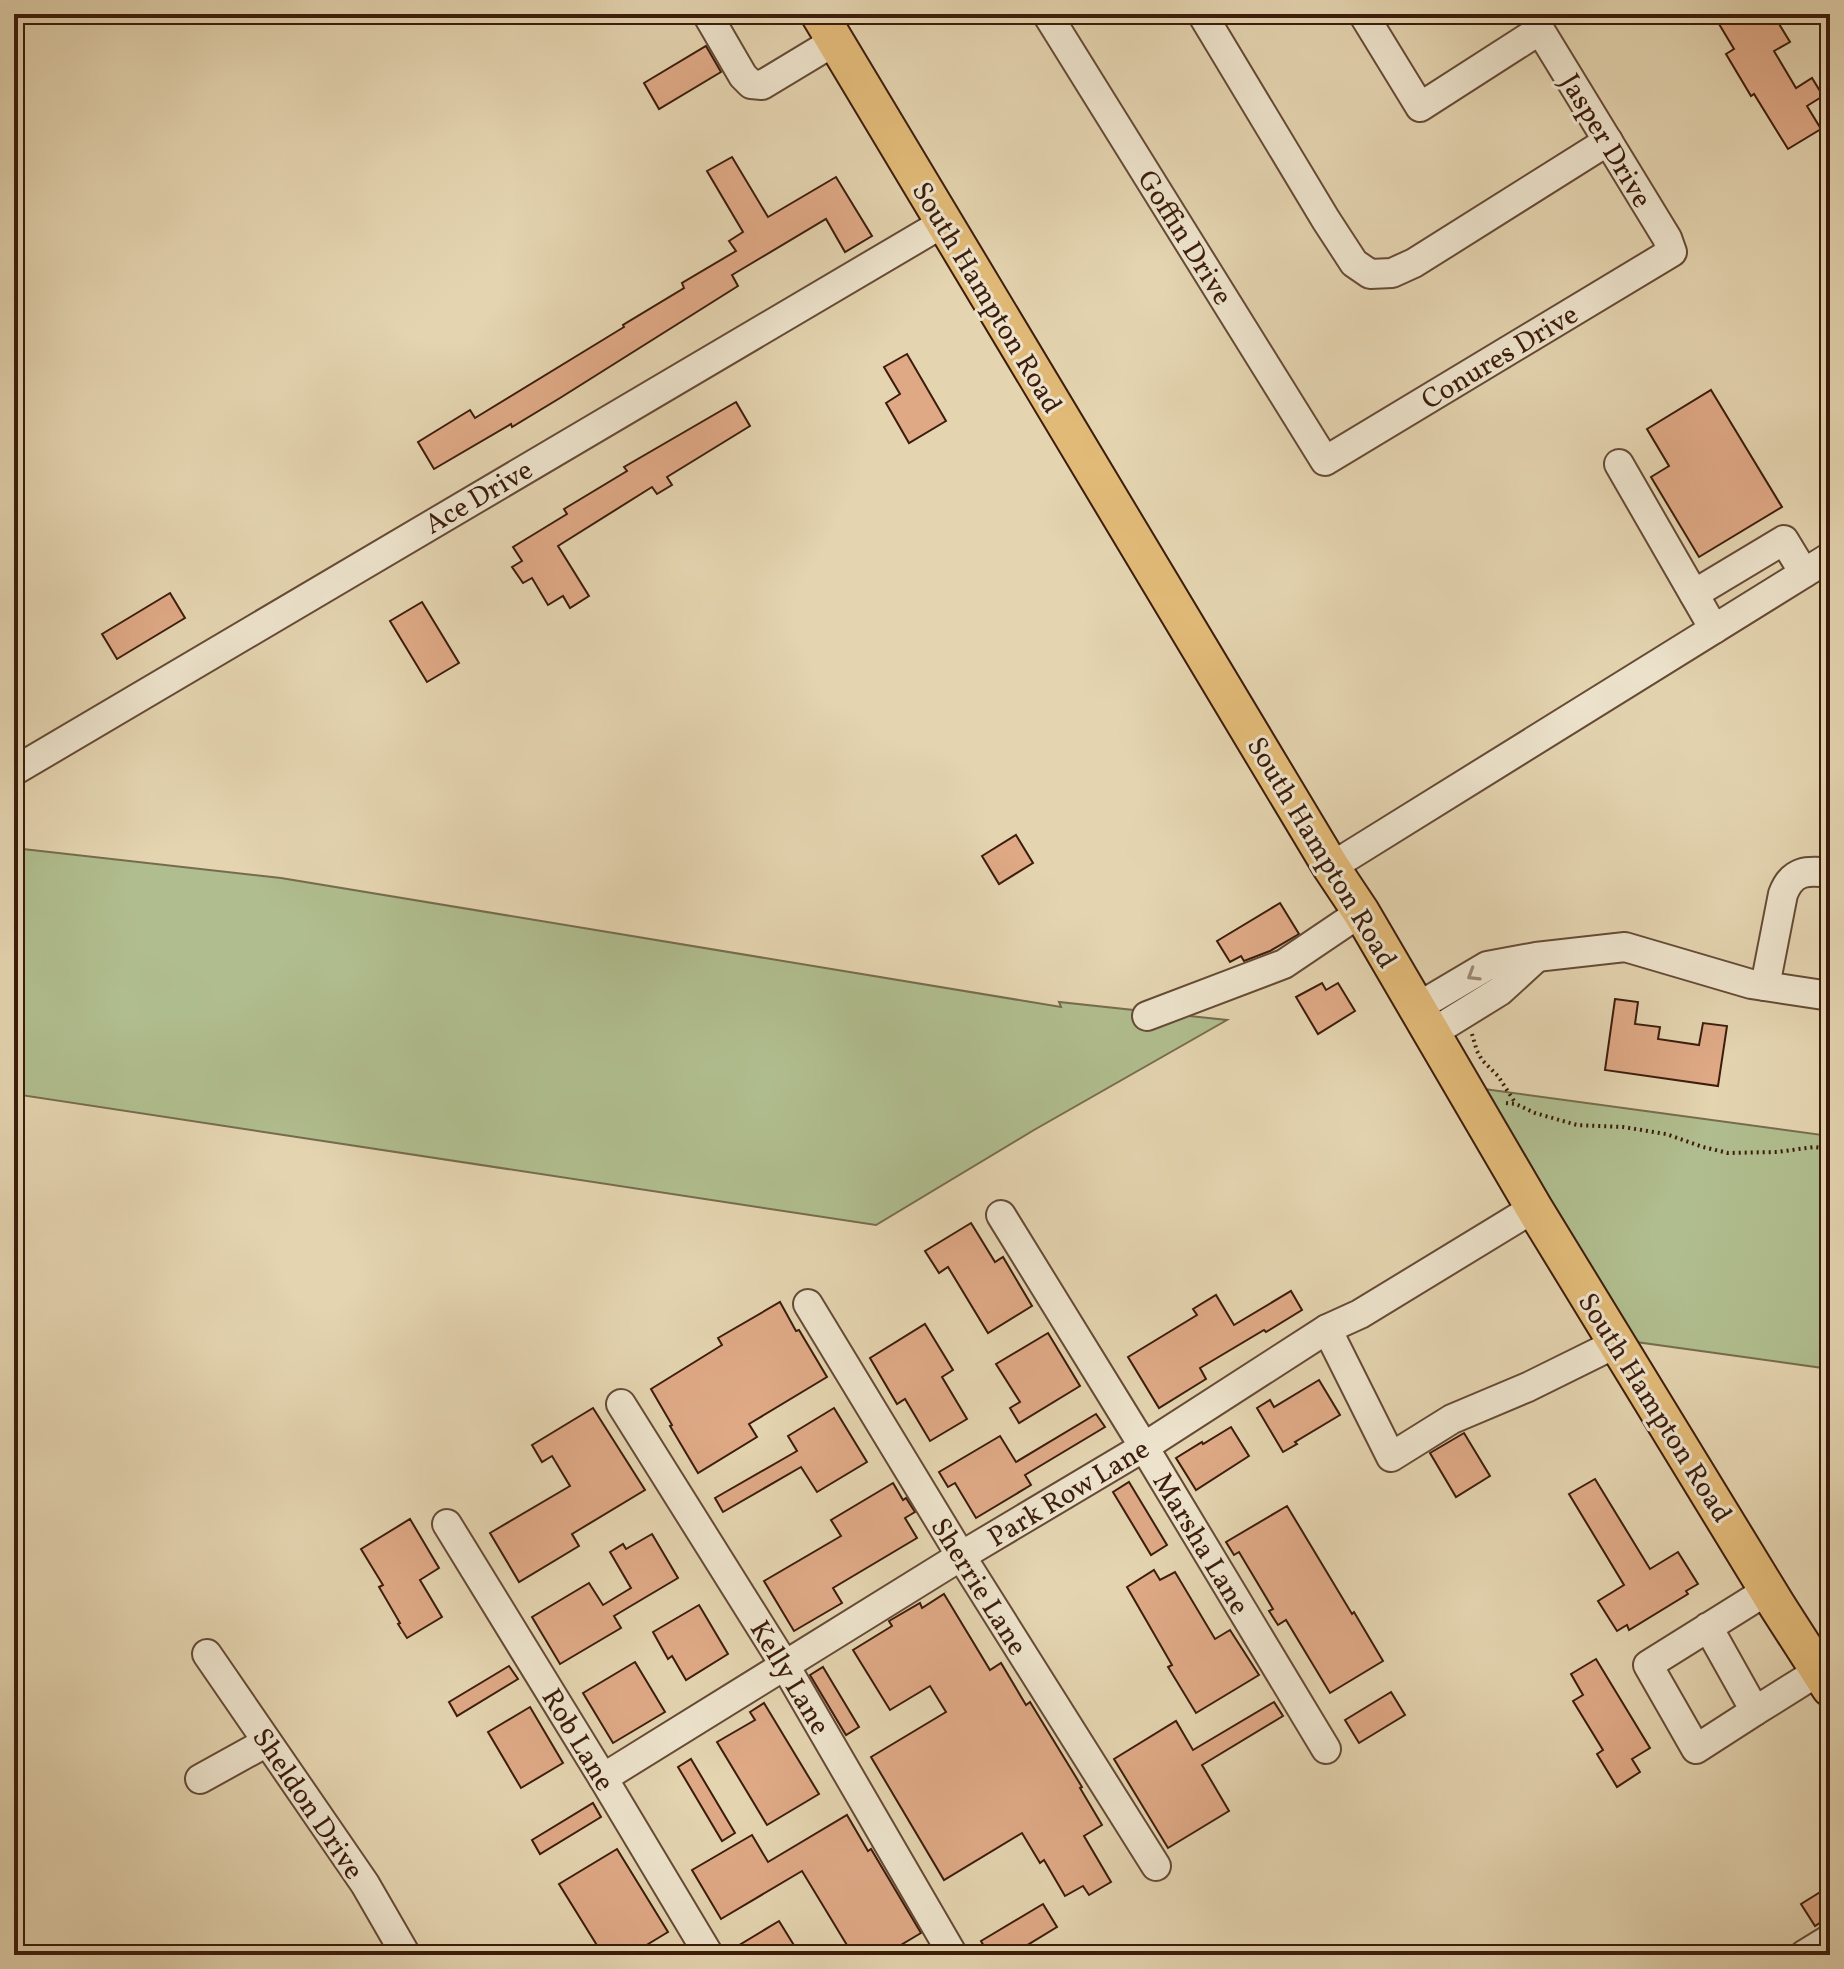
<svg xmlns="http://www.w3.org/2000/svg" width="1844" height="1969" font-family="Vollkorn,serif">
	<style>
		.green { fill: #b0bd8e; stroke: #766c4d; stroke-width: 2 }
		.building { fill: #dfa986; stroke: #3c1c0c; stroke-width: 2 }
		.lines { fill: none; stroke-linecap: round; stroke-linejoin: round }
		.minor-casing { stroke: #664a35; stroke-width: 32 }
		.major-casing { stroke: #3c1c0c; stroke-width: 40 }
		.path { stroke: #3c1c0c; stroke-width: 4; stroke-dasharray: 2 4; stroke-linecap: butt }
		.minor { stroke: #ede3cc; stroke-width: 28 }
		.major { stroke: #e2ba78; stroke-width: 36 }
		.oneway { stroke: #9d8976 }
		.labels { text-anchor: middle; stroke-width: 6; stroke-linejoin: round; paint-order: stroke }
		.street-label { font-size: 28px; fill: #3c1c0c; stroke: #ede3cc }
	</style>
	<rect width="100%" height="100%" fill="#e4d4b0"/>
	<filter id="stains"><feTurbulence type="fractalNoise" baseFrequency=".0025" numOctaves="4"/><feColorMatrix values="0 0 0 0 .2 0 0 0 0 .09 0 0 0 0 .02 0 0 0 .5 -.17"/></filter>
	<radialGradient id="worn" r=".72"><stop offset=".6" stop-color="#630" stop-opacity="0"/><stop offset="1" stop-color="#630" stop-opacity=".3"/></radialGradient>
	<g class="green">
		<path d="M14 848 281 878 1061 1007 1059 1002 1227 1020 1034 1130 876 1225 14 1094Z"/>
		<path d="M1477 1088 1830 1136V1369L1629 1341Z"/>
	</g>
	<g class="building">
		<path d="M1713 14H1773L1790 42 1774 51 1796 88 1812 78 1823 96 1807 106 1821 129 1788 149 1754 94 1751 96 1726 54 1734 49Z"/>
		<path d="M706 46 721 72 659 109 644 83Z"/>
		<path d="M732 157 768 217 836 177 872 236 845 252 826 219 732 275 738 286 560 398 512 427 511 424 434 469 418 442 470 410 475 418 624 327 623 325 684 288 682 283 736 251 729 241 743 232 707 171Z"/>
		<path d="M907 354 946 421 909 443 886 403 900 394 884 367Z"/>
		<path d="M1711 390 1782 507 1699 557 1651 477 1669 466 1647 429Z"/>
		<path d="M736 402 750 426 667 477 672 485 657 494 652 487 558 546 589 596 570 608 563 596 548 605 532 578 523 583 512 567 522 561 513 547 567 514 564 509 627 471 624 467Z"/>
		<path d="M170 593 185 618 117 659 102 634Z"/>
		<path d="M422 602 459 663 427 682 390 621Z"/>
		<path d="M1016 835 1033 863 999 884 982 856Z"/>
		<path d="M1280 903 1299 934 1270 951 1244 961 1241 956 1230 962 1217 941Z"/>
		<path d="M1322 983 1326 990 1338 983 1355 1011 1318 1034 1296 997Z"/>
		<path d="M1615 999 1638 1002 1635 1024 1660 1027 1658 1039 1699 1045 1703 1023 1727 1026 1718 1086 1605 1070Z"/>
		<path d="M971 1223 995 1262 1003 1257 1032 1306 988 1333 948 1267 939 1273 925 1251Z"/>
		<path d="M1291 1291 1302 1310 1266 1332 1264 1330 1200 1368 1206 1379 1159 1408 1128 1357 1197 1315 1193 1309 1216 1295 1234 1325Z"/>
		<path d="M780 1302 796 1331 799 1330 827 1377 749 1424 757 1437 698 1473 670 1426 672 1425 651 1389 722 1345 718 1338Z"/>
		<path d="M925 1324 953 1370 942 1377 967 1419 930 1441 905 1399 897 1404 870 1358Z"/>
		<path d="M1048 1333 1080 1386 1019 1423 1010 1408 1020 1402 996 1364Z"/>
		<path d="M1319 1380 1340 1415 1295 1442 1297 1444 1283 1452 1257 1408 1270 1400 1274 1407Z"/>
		<path d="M593 1408 645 1490 572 1534 579 1546 519 1582 490 1533 570 1486 552 1456 542 1462 532 1445Z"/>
		<path d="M834 1408 867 1462 817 1492 801 1467 723 1512 715 1498 797 1451 788 1436Z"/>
		<path d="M1096 1414 1105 1427 1025 1475 1031 1485 976 1518 955 1483 948 1487 939 1472 1000 1436 1016 1462Z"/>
		<path d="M1231 1427 1249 1456 1196 1490 1176 1458 1202 1442 1203 1444Z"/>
		<path d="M1464 1433 1490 1476 1456 1497 1430 1453Z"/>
		<path d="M1595 1479 1650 1569 1678 1552 1698 1584 1686 1591 1688 1594 1629 1630 1627 1625 1617 1631 1598 1601 1624 1585 1569 1494Z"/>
		<path d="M1129 1482 1167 1545 1151 1555 1113 1492Z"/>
		<path d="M893 1483 903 1500 906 1498 915 1512 905 1518 917 1538 833 1588 842 1603 794 1631 764 1581 841 1536 831 1520Z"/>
		<path d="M1287 1506 1352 1614 1354 1612 1383 1661 1330 1693 1286 1620 1278 1625 1269 1611 1273 1609 1239 1552 1234 1555 1226 1542Z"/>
		<path d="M410 1519 439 1568 420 1580 442 1617 407 1638 398 1624 400 1623 379 1587 383 1585 361 1549Z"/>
		<path d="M652 1534 678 1578 614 1616 621 1628 560 1664 532 1617 589 1583 603 1605 631 1588 610 1552 623 1544 626 1549Z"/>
		<path d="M1154 1570 1160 1580 1175 1572 1215 1639 1230 1630 1259 1675 1196 1713 1168 1667 1172 1665 1127 1587Z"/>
		<path d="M944 1594 990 1670 1001 1663 1026 1705 1030 1702 1082 1787 1080 1788 1102 1825 1084 1836 1111 1882 1089 1895 1083 1886 1065 1896 1044 1860 1040 1863 1022 1833 944 1880 871 1757 946 1712 930 1686 890 1710 853 1650 892 1626 889 1621 920 1603 922 1608Z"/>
		<path d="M699 1605 728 1654 686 1680 672 1656 668 1659 653 1632Z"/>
		<path d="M1596 1659 1650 1748 1632 1759 1640 1772 1617 1787 1597 1754 1603 1750 1573 1701 1583 1695 1571 1674Z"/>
		<path d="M635 1662 665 1712 613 1743 583 1693Z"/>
		<path d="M509 1666 518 1679 457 1716 449 1702Z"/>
		<path d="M823 1667 859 1727 846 1735 810 1675Z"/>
		<path d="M1391 1692 1405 1715 1359 1743 1345 1720Z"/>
		<path d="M1274 1702 1283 1716 1202 1765 1229 1811 1168 1848 1114 1759 1176 1721 1193 1750Z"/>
		<path d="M764 1703 819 1794 767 1825 717 1742 755 1720 750 1712Z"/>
		<path d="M530 1707 563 1763 521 1788 488 1732Z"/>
		<path d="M691 1759 735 1833 722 1841 678 1767Z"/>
		<path d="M593 1803 601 1817 540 1854 532 1840Z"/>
		<path d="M847 1815 868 1851 871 1849 921 1933 884 1955H853L802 1871 721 1919 692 1870 752 1835 768 1862Z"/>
		<path d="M617 1849 668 1932 630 1955H603L559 1884Z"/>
		<path d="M1830 1886V1916L1815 1926 1801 1904Z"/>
		<path d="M1043 1904 1057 1927 1011 1955H989L981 1941Z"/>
		<path d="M779 1921 800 1955H726V1953Z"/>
	</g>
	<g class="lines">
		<g class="minor-casing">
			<g id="minor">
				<path d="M707 14 743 76 751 84 762 85 835 41"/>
				<path d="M1047 14 1325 461 1672 252 1667 238 1540 30 1420 107 1363 14"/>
				<path d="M1202 14 1326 220 1354 263 1370 274 1392 273 1414 263 1608 141"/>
				<path d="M1619 464 1714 629"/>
				<path d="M1694 594 1784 540 1804 573"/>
				<path d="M14 771 943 223"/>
				<path d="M1331 867 1830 557"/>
				<path d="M1765 986 1783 894C1792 870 1808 870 1830 873"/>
				<path d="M1416 1008 1487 966 1536 957 1625 947 1751 984 1830 996"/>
				<path d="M1147 1016 1284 964 1361 912"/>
				<path d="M1432 1033 1500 991 1536 958"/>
				<path d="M1001 1215 1144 1447 1326 1749"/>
				<path d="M808 1304 961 1556 1156 1866"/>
				<path d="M1327 1329 1391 1457 1452 1419 1528 1387 1617 1343"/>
				<path d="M621 1404 784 1664 953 1955"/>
				<path d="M447 1524 603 1778 709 1955"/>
				<path d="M1708 1627 1755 1711 1696 1749 1648 1665 1768 1590"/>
				<path d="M207 1654 365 1884 406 1955"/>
				<path d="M1755 1711 1819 1671"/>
				<path d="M603 1778 961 1556 1144 1447 1327 1329 1360 1314 1534 1208"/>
				<path d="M200 1779 267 1742"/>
				<path d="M1804 1955 1830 1939"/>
			</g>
		</g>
		<g class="major-casing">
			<path id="major" d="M819 14 1331 867 1361 912 1534 1208 1778 1607 1830 1688"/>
		</g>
		<g class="path">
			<path d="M1472 1034 1477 1051 1482 1060 1498 1076 1516 1104"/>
			<path d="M1506 1103 1516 1104 1535 1113 1577 1125 1623 1127 1666 1134 1703 1147 1728 1153 1777 1152 1814 1147 1830 1149"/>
		</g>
		<use href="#minor" class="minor"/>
		<use href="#major" class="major"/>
	</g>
	<defs><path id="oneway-chevron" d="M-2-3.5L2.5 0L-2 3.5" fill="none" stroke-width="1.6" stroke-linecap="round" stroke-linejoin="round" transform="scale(2)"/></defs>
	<use class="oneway" href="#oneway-chevron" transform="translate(1473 975) rotate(149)"/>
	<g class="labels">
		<g class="street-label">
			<text transform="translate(1607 140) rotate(59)" y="10">Jasper Drive</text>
			<text transform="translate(1186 237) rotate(58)" y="10">Goffin Drive</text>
			<text transform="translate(988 297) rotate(59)" y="10">South Hampton Road</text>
			<text transform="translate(1499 356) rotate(-31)" y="10">Conures Drive</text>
			<text transform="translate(478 496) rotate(-30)" y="10">Ace Drive</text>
			<text transform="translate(1323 852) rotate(59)" y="10">South Hampton Road</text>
			<text transform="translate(1656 1407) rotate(58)" y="10">South Hampton Road</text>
			<text transform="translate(1068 1492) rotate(-31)" y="10">Park Row Lane</text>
			<text transform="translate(1202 1543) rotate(59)" y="10">Marsha Lane</text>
			<text transform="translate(980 1586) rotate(58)" y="10">Sherrie Lane</text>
			<text transform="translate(791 1677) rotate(59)" y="10">Kelly Lane</text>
			<text transform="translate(579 1739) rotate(59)" y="10">Rob Lane</text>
			<text transform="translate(309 1803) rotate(56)" y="10">Sheldon Drive</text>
		</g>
	</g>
	<rect width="1844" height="1969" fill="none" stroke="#e4d4b0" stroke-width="48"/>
	<rect x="16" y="16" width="1812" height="1937" fill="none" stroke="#3c1c0c" stroke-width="4"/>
	<rect x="24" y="24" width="1796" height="1921" fill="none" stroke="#3c1c0c" stroke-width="2"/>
	<rect width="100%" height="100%" filter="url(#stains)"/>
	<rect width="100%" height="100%" fill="url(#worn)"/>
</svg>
